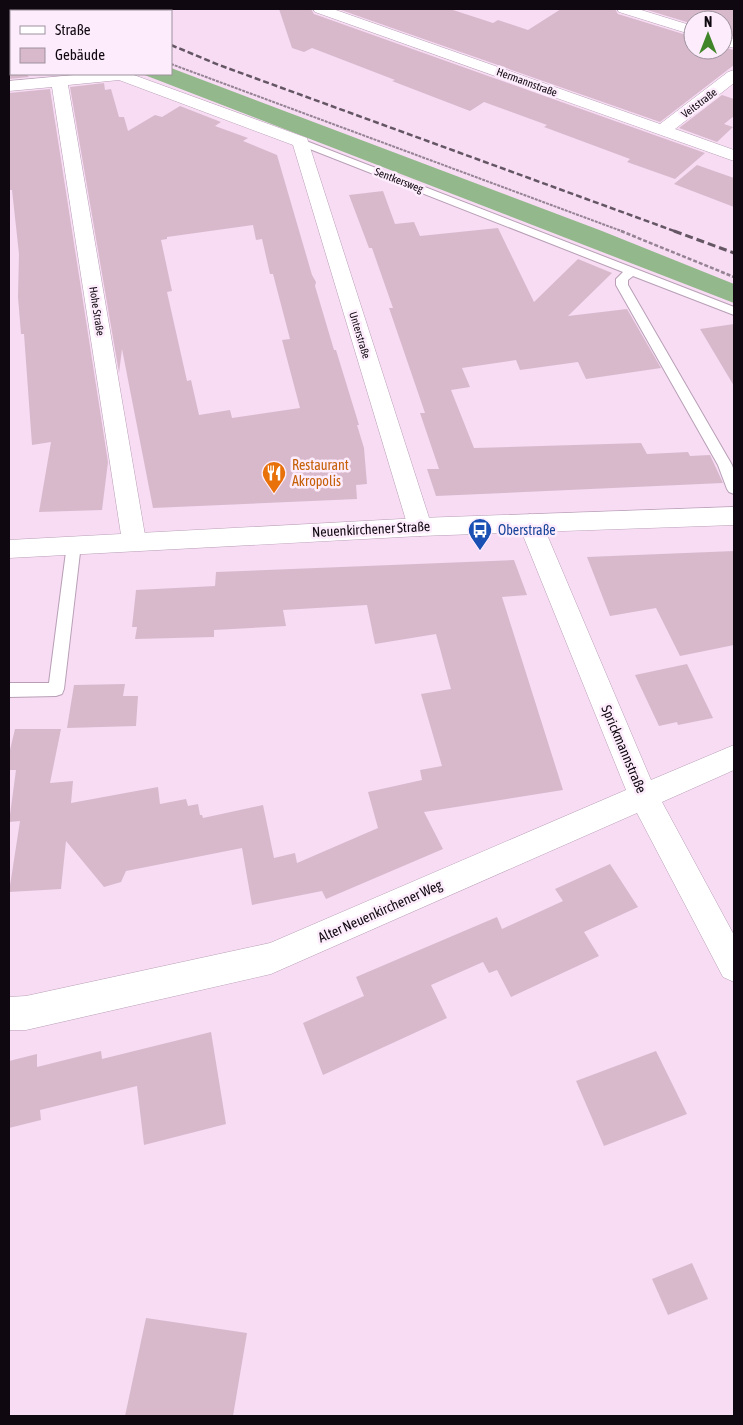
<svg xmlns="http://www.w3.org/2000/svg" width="743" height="1425" font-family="'Asap Condensed',sans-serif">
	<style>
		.forest { fill: #92b88b }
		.building { fill: #d8b9cc; fill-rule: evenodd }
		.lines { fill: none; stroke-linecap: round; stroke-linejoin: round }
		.service-casing { stroke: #b89fb6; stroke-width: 2 }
		.minor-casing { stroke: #b89fb6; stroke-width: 1 }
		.tertiary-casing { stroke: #b89fb6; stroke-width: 1 }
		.path-far1 { stroke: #958293; stroke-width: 2; stroke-dasharray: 3 1; stroke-linecap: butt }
		.path { stroke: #958293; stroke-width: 2.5; stroke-dasharray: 4 2; stroke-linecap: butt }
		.service { fill: #fff; fill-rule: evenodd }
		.minor { fill: #fff; fill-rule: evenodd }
		.tertiary { fill: #fff; fill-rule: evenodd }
		.rail-far1 { stroke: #655664; stroke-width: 2.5; stroke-dasharray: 6 3; stroke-linecap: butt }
		.rail { stroke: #655664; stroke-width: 3; stroke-dasharray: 8 4; stroke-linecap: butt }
		.labels { text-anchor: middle; stroke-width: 5; stroke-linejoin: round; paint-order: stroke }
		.far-street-label { font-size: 11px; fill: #100810; stroke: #fdedfc }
		.food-label { font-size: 14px; fill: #c56008; stroke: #fdedfc; text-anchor: start }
		.street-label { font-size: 14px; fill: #100810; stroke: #fdedfc }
		.transit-label { font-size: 14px; fill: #164399; stroke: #fdedfc; text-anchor: start }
	</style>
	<rect width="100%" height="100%" fill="#f7dcf4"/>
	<path class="forest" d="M171 68 602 231 734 284V303L142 74H171Z"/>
	<g class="building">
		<path d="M279 9H311L314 14 705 153 675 179 627 162 630 159 544 127 547 125 484 102 470 111 392 81 395 80 312 48 304 52 292 48Z"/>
		<path d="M338 9H450L493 23 498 20 528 30 561 9H615L618 14 693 37V50H723V47L734 50V65L660 122Z"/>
		<path d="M644 9H734V37L723 33V20H693V24Z"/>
		<path d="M9 54 11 57V74H26L29 77 9 79Z"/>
		<path d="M104 83 105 90 111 89 119 117H124L128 131 155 115 162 117 180 106 221 122 215 126 248 138 243 141 277 155 312 275 316 282 315 286 334 350H336L359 425H357L364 448 367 484 356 485 357 499 153 508 122 349 119 373 70 87ZM253 225 256 240 262 239 270 274H273L290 339 282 340 300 408 232 418 230 410 199 415 191 380 187 381 167 292 172 291 161 240 167 239V237Z"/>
		<path d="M50 89 108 462 102 510 39 512 51 442 32 445 24 334H21L18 297 19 254 12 190H9V93Z"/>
		<path d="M722 95 734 99V116L724 124 733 127 717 142 679 128Z"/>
		<path d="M697 165 734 178V207L674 184Z"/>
		<path d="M383 191 395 224 414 222 420 236 498 228 534 302 578 259 612 273 568 316 627 309 661 368 586 379 578 362 520 370 516 360 462 368 470 387 451 390 474 448 641 443 647 454 688 452 690 456 710 455 723 483 436 496 427 469H439L420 413H425L389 308H393L372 248H369L349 195Z"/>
		<path d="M734 324V386L700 329Z"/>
		<path d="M734 551V645L680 656 656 608 610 616 587 557Z"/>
		<path d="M514 560 527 595 502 597 563 790 424 812 443 849 326 899 322 891 252 905 242 848 126 871 121 882 104 887 66 841 61 889 9 892 20 821 9 822 16 770H9V754L15 729H61L50 783 73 781 71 803 158 787 160 804 186 799 188 806 198 804 200 815H202L203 818 263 805 274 858 295 853 297 863 378 828 368 792 422 780 420 770 442 766 421 694 451 689 436 634 375 644 367 605 283 610 286 626 214 630V637L135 639 137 627H132L136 590 215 586 216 572Z"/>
		<path d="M687 664 713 718 678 725 677 722 659 726 635 675Z"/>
		<path d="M125 684 123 696H138L136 726 67 728 74 685Z"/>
		<path d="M610 864 638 907 584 932 599 956 511 997 497 970 489 973 483 962 431 985 447 1018 323 1075 303 1023 364 996 356 977 497 917 502 929 563 901 555 889Z"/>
		<path d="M211 1032 226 1124 144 1145 137 1086 40 1110 41 1120 9 1128V1061L37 1054V1067L101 1051 102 1059Z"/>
		<path d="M656 1051 687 1114 604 1146 576 1081Z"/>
		<path d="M692 1263 708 1299 668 1315 652 1279Z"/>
		<path d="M146 1318 247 1333 233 1416H125Z"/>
	</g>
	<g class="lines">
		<g class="service-casing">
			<g id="service">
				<path d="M301 139 734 307V315L633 276 628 280V285L732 465 734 471V494L729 492 727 489 718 465 616 285V279L623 272 297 144V140Z"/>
				<path d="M74 539 79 540 81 544 64 689 62 694 56 696 9 697V683H49L67 544 69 540Z"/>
			</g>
		</g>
		<g class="minor-casing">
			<g id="minor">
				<path d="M313 9H333L660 124 728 72 734 70V83L675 129 734 150V161L315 12Z"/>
				<path d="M617 9H638L693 26V35L619 12Z"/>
				<path d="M723 35 734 39V48L723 45Z"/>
				<path d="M85 74H131L307 138 432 527 429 533 420 536 411 533 408 527 293 145 119 80 68 85 146 541 143 547 134 550 125 547 122 541 52 87 9 91V81Z"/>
				<path d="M530 514 538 517 542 523 651 780 734 745V770L662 802 734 935V982L723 977 637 813 271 974 26 1030H9V997L26 996 270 943 626 790 518 523 522 517Z"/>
			</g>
		</g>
		<g class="tertiary-casing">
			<path id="tertiary" d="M734 507V525L420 536 9 558V540L420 518Z"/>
		</g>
		<g class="path-far1">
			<path d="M48 9 53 11"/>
			<path d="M9 23 11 24"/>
			<path d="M171 64 624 232"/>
		</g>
		<path class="path" d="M621 231 734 277"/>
		<use href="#service" class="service"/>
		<use href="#minor" class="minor"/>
		<use href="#tertiary" class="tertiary"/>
		<g class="rail-far1">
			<path d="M90 9 96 11"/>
			<path d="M171 45 219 65 677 232"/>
		</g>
		<path class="rail" d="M674 231 734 253"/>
	</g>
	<defs>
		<g id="restaurant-pin" transform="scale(1.25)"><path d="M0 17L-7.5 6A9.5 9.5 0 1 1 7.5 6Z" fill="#e8710a" stroke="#fdedfc"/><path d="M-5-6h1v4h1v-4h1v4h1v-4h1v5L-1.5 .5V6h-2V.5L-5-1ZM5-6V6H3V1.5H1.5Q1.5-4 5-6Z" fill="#fff"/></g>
		<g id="bus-pin" transform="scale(1.25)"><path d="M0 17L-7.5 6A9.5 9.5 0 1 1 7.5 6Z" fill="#1a4fb4" stroke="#fdedfc"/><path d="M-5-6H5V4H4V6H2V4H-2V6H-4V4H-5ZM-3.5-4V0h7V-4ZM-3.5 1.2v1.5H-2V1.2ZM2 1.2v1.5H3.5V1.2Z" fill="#fff"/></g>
	</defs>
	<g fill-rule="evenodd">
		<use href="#restaurant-pin" x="274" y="473"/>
		<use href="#bus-pin" x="480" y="530"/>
	</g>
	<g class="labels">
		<g class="far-street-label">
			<text transform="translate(527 82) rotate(20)" y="4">Hermannstraße</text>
			<text transform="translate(699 103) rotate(-37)" y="4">Veitstraße</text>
			<text transform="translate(399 180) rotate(21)" y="4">Sentkersweg</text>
			<text transform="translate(97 311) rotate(81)" y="4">Hohe Straße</text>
			<text transform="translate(360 335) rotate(73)" y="4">Unterstraße</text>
		</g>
		<g class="food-label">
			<text x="292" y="470">Restaurant<tspan x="292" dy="16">Akropolis</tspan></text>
		</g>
		<g class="street-label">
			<text transform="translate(371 529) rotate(-3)" y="5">Neuenkirchener Straße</text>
			<text transform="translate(624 749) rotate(67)" y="5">Sprickmannstraße</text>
			<text transform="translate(380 911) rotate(-24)" y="5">Alter Neuenkirchener Weg</text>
		</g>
		<g class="transit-label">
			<text x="498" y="535">Oberstraße</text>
		</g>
	</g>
	<rect width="743" height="1425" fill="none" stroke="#100810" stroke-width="20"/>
	<rect x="10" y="10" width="162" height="65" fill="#fdedfc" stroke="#9e919e"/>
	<rect x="20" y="26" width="25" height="8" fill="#ffffff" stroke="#9e919e"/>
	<text x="55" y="35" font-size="15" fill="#100810">Straße</text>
	<rect x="20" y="48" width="25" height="15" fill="#d8b9cc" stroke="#9e919e"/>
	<text x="55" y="60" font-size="15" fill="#100810">Gebäude</text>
	<g transform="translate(708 35)"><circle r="24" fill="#fdedfc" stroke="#9e919e"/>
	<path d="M0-4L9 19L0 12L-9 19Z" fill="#41852a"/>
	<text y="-8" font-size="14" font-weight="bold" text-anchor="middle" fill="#100810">N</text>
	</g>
</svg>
